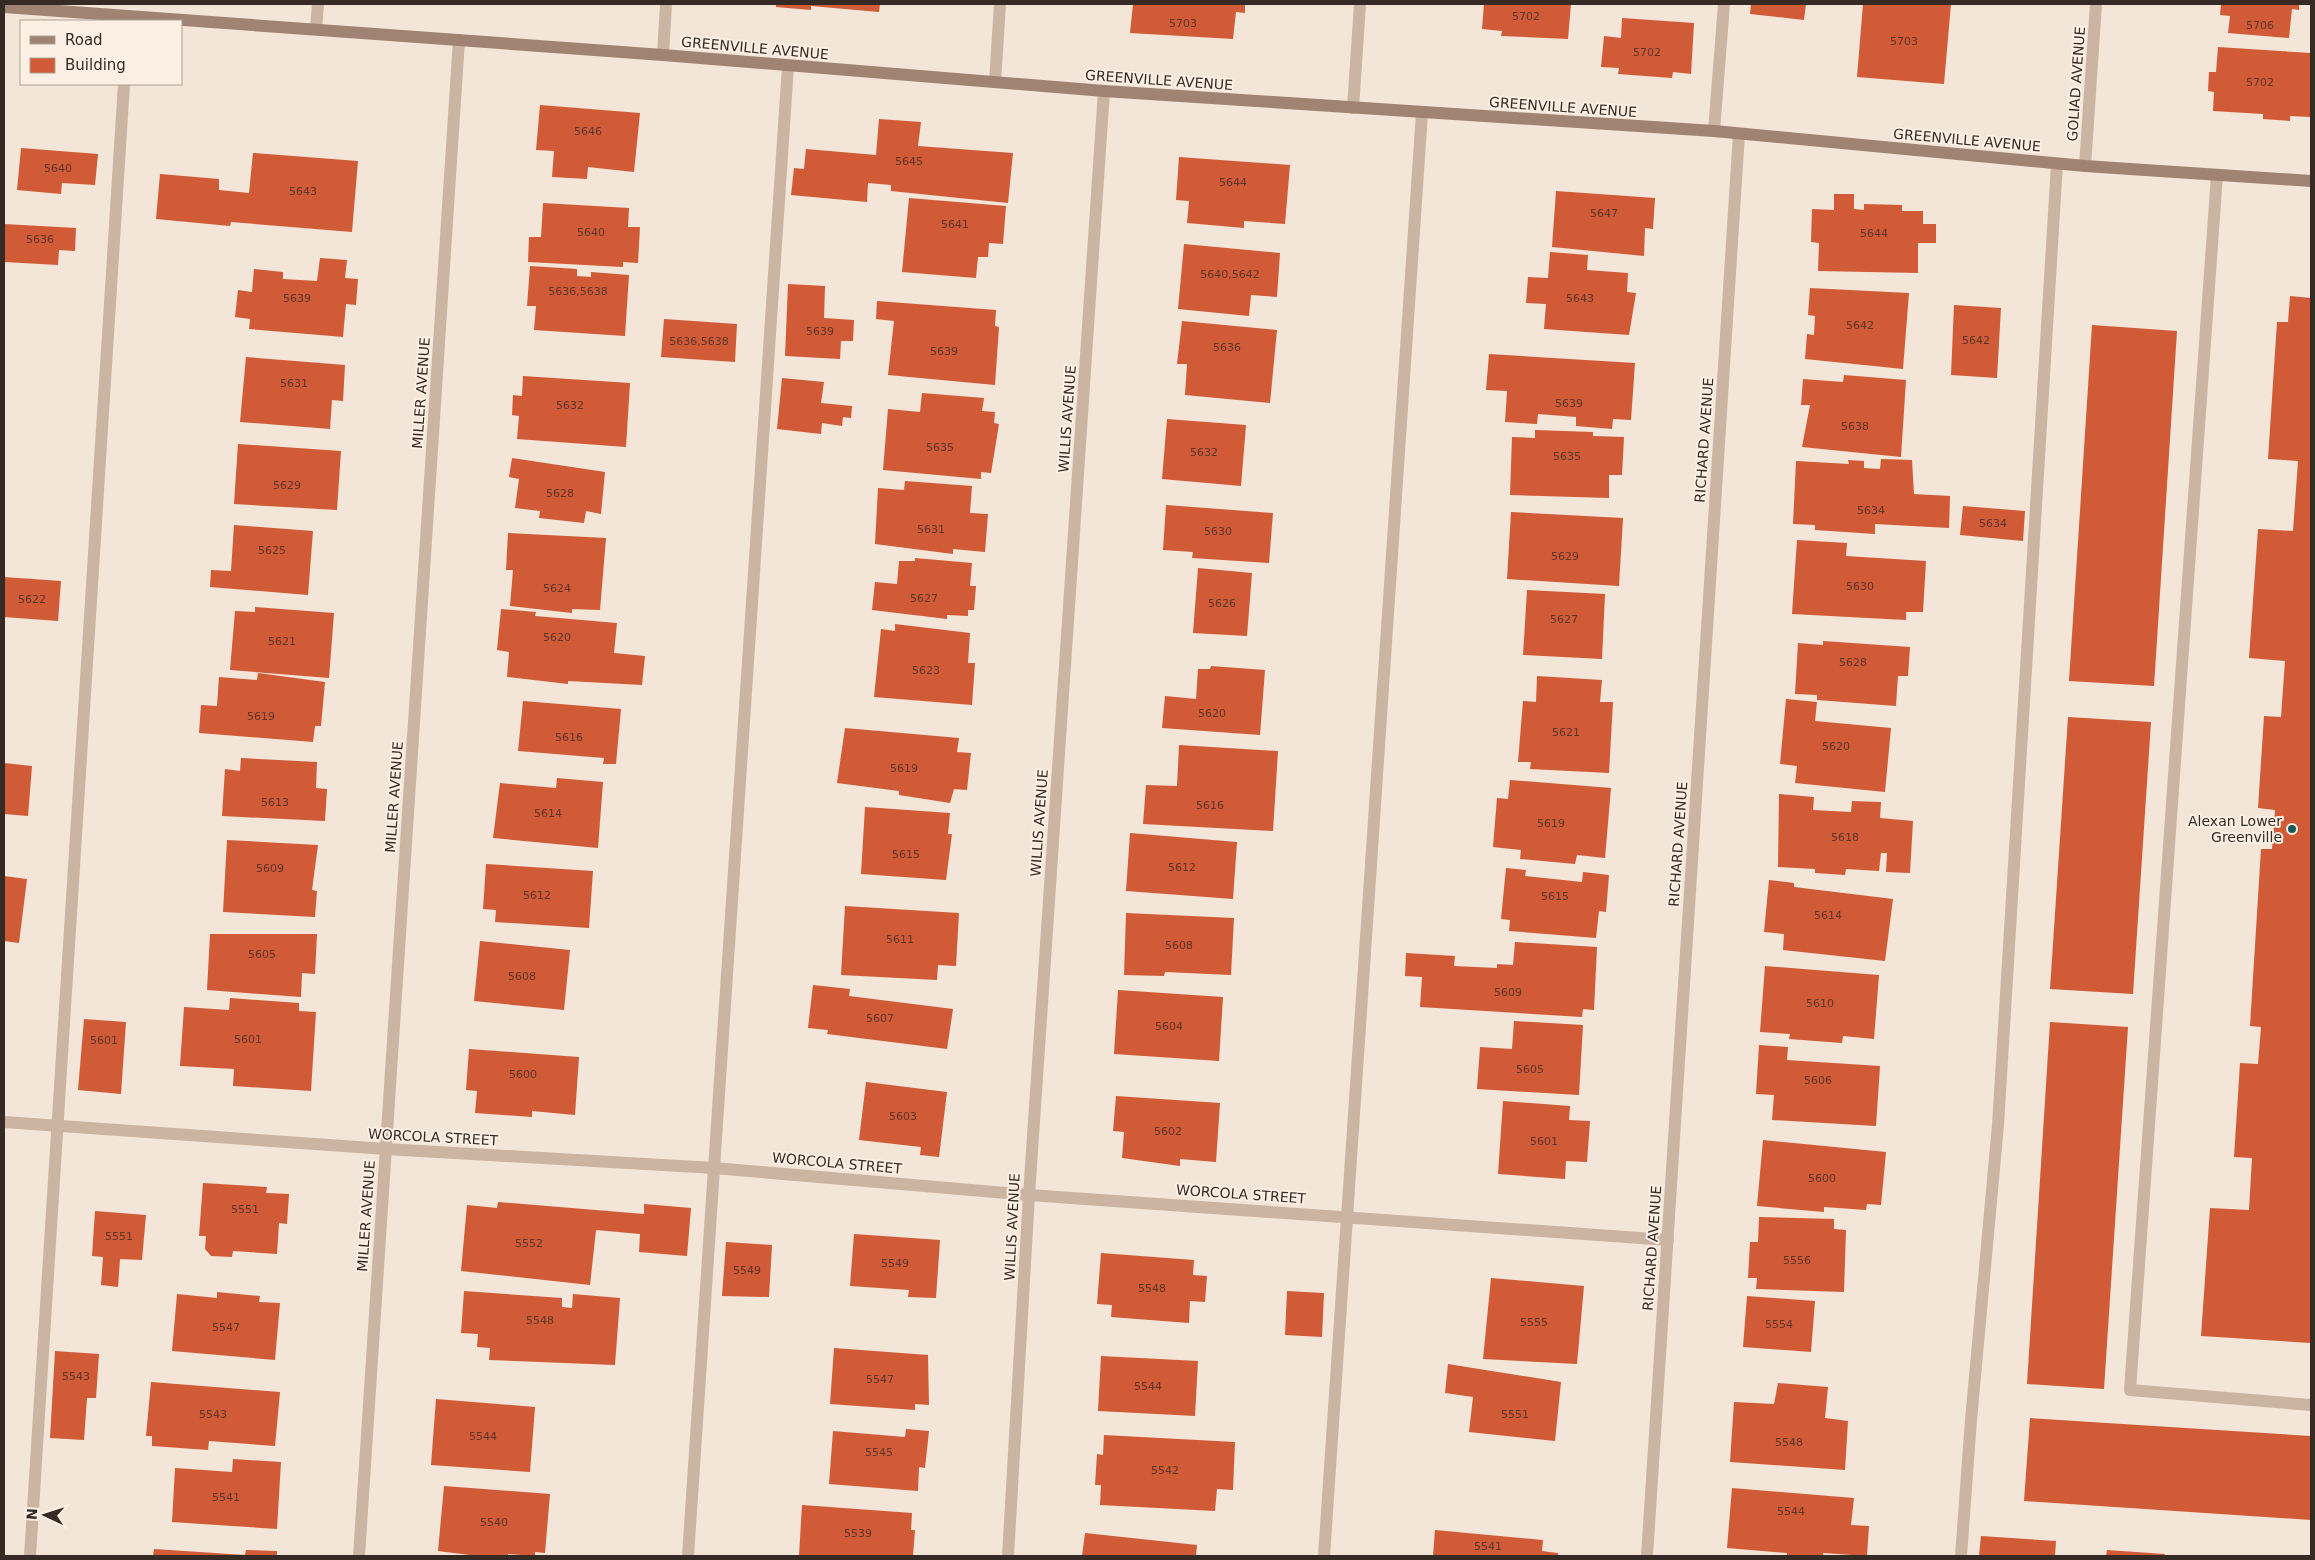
<svg xmlns="http://www.w3.org/2000/svg" width="2315" height="1560" font-family="'DejaVu Sans',sans-serif">
	<style>
		.building { fill: #d15a37 }
		.lines { fill: none; stroke-linecap: round; stroke-linejoin: round }
		.lane { stroke: #ccb4a2; stroke-width: 12 }
		.street { stroke: #ccb4a2; stroke-width: 12 }
		.secondary { stroke: #a08373; stroke-width: 12 }
		.poi-dot { fill: #17585b; stroke: #fbf0e3; stroke-width: 2 }
		.labels { text-anchor: middle; stroke-width: 4; stroke-linejoin: round; paint-order: stroke }
		.number-label { font-size: 11px; fill: #5d362a }
		.street-label { font-size: 14px; fill: #362a25; stroke: #fbf0e3 }
		.poi-label { font-size: 14px; fill: #362a25; stroke: #fbf0e3; text-anchor: end }
	</style>
	<rect width="100%" height="100%" fill="#f3e5d7"/>
	<g class="building">
		<path d="M776 4H880L879 12 811 6V10L776 7Z"/>
		<path d="M1133 4H1245V13L1236 12 1233 39 1130 33Z"/>
		<path d="M1484 4H1571L1568 39 1501 36 1502 31 1482 29Z"/>
		<path d="M1751 4H1806L1804 20 1750 14Z"/>
		<path d="M1863 4H1951L1944 84 1857 77Z"/>
		<path d="M2221 4H2299V10L2292 9 2289 38 2228 33 2230 16 2220 15Z"/>
		<path d="M1622 18 1694 23 1691 74 1673 72 1672 78 1618 74 1619 68 1601 67 1604 36 1621 38Z"/>
		<path d="M2218 47 2311 53V117L2290 116V121L2263 119V114L2213 111 2214 92 2208 91 2209 72H2216Z"/>
		<path d="M540 105 640 113 634 172 588 167 587 179 552 177 554 151 536 150Z"/>
		<path d="M879 119 921 122 918 146 1013 153 1008 203 891 191V185L868 183 867 202 791 195 794 168 804 169 806 149 876 155Z"/>
		<path d="M21 148 98 154 95 185 62 183 61 194 17 190Z"/>
		<path d="M253 153 358 161 352 232 231 222 230 226 156 219 160 174 219 179V190L249 193Z"/>
		<path d="M1179 157 1290 165 1285 224 1244 221V228L1187 223 1189 201 1176 200Z"/>
		<path d="M1556 191 1655 198 1653 229 1645 228 1644 256 1552 247Z"/>
		<path d="M1834 194H1854V209L1864 210V204L1902 205V211H1923V224H1936V243H1918V273L1818 271 1819 243 1811 242 1812 209 1834 210Z"/>
		<path d="M909 198 1006 206 1003 244 989 243 988 257H978L976 278 902 272Z"/>
		<path d="M543 203 629 208 628 227H640L638 263 623 262V267L528 262 529 237H541Z"/>
		<path d="M4 224 76 228 75 251 59 250 58 265 4 262Z"/>
		<path d="M1184 244 1280 253 1277 297 1251 295 1249 316 1178 309Z"/>
		<path d="M1550 252 1588 255 1587 270 1628 273 1627 292 1636 293 1629 335 1544 329 1546 304 1526 303 1528 277 1548 278Z"/>
		<path d="M320 258 347 260 345 278 358 279 356 305 346 304 343 337 249 329 250 319 235 317 238 290 252 292 254 269 283 272V279L317 281Z"/>
		<path d="M530 266 577 269V276L591 277V272L629 275 625 336 534 330 536 306H527Z"/>
		<path d="M788 284 825 286 824 318 854 320 853 341H841L840 359 785 356Z"/>
		<path d="M1810 288 1909 293 1903 369 1805 359 1807 334 1814 335 1815 316 1808 315Z"/>
		<path d="M2290 296 2311 298V1343L2201 1336 2210 1208 2249 1210 2252 1158 2234 1157 2240 1063 2258 1064 2261 1027 2250 1026 2261 849H2272L2275 810 2258 808 2264 716 2281 717 2285 661 2249 658 2258 529 2293 531 2298 461 2268 459 2277 322H2288Z"/>
		<path d="M877 301 996 310 995 326 999 327 995 385 888 375 894 321 876 319Z"/>
		<path d="M1954 305 2001 308 1997 378 1951 375Z"/>
		<path d="M664 319 737 324 735 362 661 357Z"/>
		<path d="M1182 321 1277 330 1270 403 1185 395 1187 364H1177Z"/>
		<path d="M2092 325 2177 331 2154 686 2069 681Z"/>
		<path d="M1489 354 1635 363 1631 420 1613 419 1612 429 1576 426V417L1538 414 1537 424 1505 422 1507 391 1486 390Z"/>
		<path d="M246 357 345 365 343 401 332 400 330 429 240 422Z"/>
		<path d="M1844 375 1906 380 1901 457 1802 447 1810 405H1801L1803 379 1843 382Z"/>
		<path d="M523 376 630 383 626 447 517 439 519 416 512 415 513 395 522 396Z"/>
		<path d="M782 378 824 382 821 403 852 406 851 418 843 417 842 426 822 423 821 434 777 429Z"/>
		<path d="M922 393 984 398 982 411 995 412 994 423 999 424 991 473 981 472V479L883 470 888 409 920 412Z"/>
		<path d="M1167 419 1246 425 1241 486 1162 479Z"/>
		<path d="M1535 430 1593 432V436L1624 437 1622 475H1609V498L1510 495 1512 437 1535 438Z"/>
		<path d="M238 444 341 451 337 510 234 504Z"/>
		<path d="M512 458 605 472 601 514 586 511 584 523 539 518 540 511 515 508 519 479 509 477Z"/>
		<path d="M1881 459 1912 460 1914 494 1950 496 1949 528 1875 524V534L1815 530V525L1793 524 1796 461 1849 464 1848 460 1864 461V468L1880 469Z"/>
		<path d="M905 481 972 486 970 513 988 514 985 552 953 549V554L875 544 878 488 904 490Z"/>
		<path d="M1166 505 1273 513 1269 563 1192 558 1193 552 1163 550Z"/>
		<path d="M1963 506 2025 511 2023 541 1960 535Z"/>
		<path d="M1511 512 1623 518 1619 586 1507 579Z"/>
		<path d="M234 525 313 531 308 595 210 587 211 570 231 571Z"/>
		<path d="M508 533 606 538 600 610 572 609V613L510 606 513 570H506Z"/>
		<path d="M1797 540 1847 543 1846 556 1926 561 1923 612H1906V620L1792 614Z"/>
		<path d="M915 558 972 563 970 586H976L974 610H968V616L947 615V619L872 610 875 582 897 584 899 561H915Z"/>
		<path d="M1198 568 1252 573 1247 636 1193 633Z"/>
		<path d="M4 577 61 581 58 621 4 617Z"/>
		<path d="M1527 590 1605 594 1602 659 1523 655Z"/>
		<path d="M255 607 334 613 329 678 230 670 235 611 255 612Z"/>
		<path d="M501 609 536 612 535 616 617 623 614 653 645 656 642 685 568 681V684L507 677 509 652 497 650Z"/>
		<path d="M895 624 970 633 968 663H975L972 705 874 697 881 629 895 631Z"/>
		<path d="M1823 641 1910 647 1908 676H1898L1896 706 1817 700V695L1795 694 1798 643 1823 645Z"/>
		<path d="M1211 666 1265 670 1260 735 1162 728 1165 696 1196 699 1198 669H1210Z"/>
		<path d="M258 673 325 682 321 726H315L313 742 199 733 201 705 217 706 219 677 257 680Z"/>
		<path d="M1537 676 1602 680 1600 702H1613L1609 773 1530 769 1531 762H1518L1523 701 1536 702Z"/>
		<path d="M1786 699 1817 702 1815 721 1891 728 1885 792 1795 783 1797 766 1780 764Z"/>
		<path d="M523 701 621 709 616 764H603L604 758 518 751Z"/>
		<path d="M2068 717 2151 722 2133 994 2050 989Z"/>
		<path d="M845 728 959 738 957 752 971 753 967 790 954 789 950 803 899 795V791L837 783Z"/>
		<path d="M1179 745 1278 751 1273 831 1143 824 1146 785 1177 786Z"/>
		<path d="M241 758 317 762 316 788 327 789 325 821 222 816 225 769 240 771Z"/>
		<path d="M4 763 32 766 28 816 4 814Z"/>
		<path d="M557 778 603 782 598 848 493 838 500 783 556 788Z"/>
		<path d="M1510 780 1611 788 1605 858 1577 855 1575 864 1520 859 1521 850 1493 847 1497 798 1508 799Z"/>
		<path d="M1779 794 1814 797 1813 810 1851 812 1852 801 1881 802 1880 818 1913 821 1910 873 1886 872 1887 853H1881L1879 871 1846 869 1845 875 1815 873V869L1778 867Z"/>
		<path d="M865 807 950 813 948 834H952L946 880 861 874Z"/>
		<path d="M1130 833 1237 842 1233 899 1126 891Z"/>
		<path d="M227 840 318 845 312 890 317 891 315 917 223 912Z"/>
		<path d="M486 864 593 871 589 928 495 922 496 910 483 909Z"/>
		<path d="M1506 868 1526 870 1525 876 1582 882 1583 872 1609 875 1606 912 1599 911 1596 938 1509 931 1510 920 1501 919Z"/>
		<path d="M4 876 27 879 19 943 4 941Z"/>
		<path d="M1769 880 1794 883V887L1893 899 1885 961 1783 950 1784 934 1764 932Z"/>
		<path d="M845 906 959 913 956 966 938 965 937 980 841 975Z"/>
		<path d="M1126 913 1234 918 1231 975 1165 972 1164 976 1124 975Z"/>
		<path d="M210 934H317L315 974 302 973 301 997 207 990Z"/>
		<path d="M480 941 570 950 564 1010 474 1001Z"/>
		<path d="M1515 942 1597 947 1594 1010 1583 1009 1582 1017 1420 1007 1422 977 1405 976 1406 953 1455 956 1454 966 1497 968V964L1513 965Z"/>
		<path d="M1765 966 1879 975 1874 1039 1843 1036 1842 1043 1789 1039 1790 1034 1760 1032Z"/>
		<path d="M813 985 850 989 849 996 953 1009 947 1049 827 1034 828 1030 808 1028Z"/>
		<path d="M1118 990 1223 997 1219 1061 1114 1054Z"/>
		<path d="M230 998 299 1003V1011L316 1012 311 1091 233 1086 234 1069 180 1066 184 1007 229 1010Z"/>
		<path d="M84 1019 126 1022 121 1094 78 1090Z"/>
		<path d="M1514 1021 1583 1025 1579 1095 1477 1089 1480 1047 1512 1049Z"/>
		<path d="M2050 1022 2128 1027 2104 1389 2027 1384Z"/>
		<path d="M1759 1045 1788 1047 1787 1060 1880 1066 1876 1126 1772 1120 1774 1095 1756 1094Z"/>
		<path d="M469 1049 579 1057 575 1115 532 1111V1117L475 1113 477 1091 466 1090Z"/>
		<path d="M866 1082 947 1092 939 1157 920 1155 921 1147 859 1140Z"/>
		<path d="M1116 1096 1220 1103 1216 1162 1180 1159V1166L1122 1158 1124 1132 1113 1131Z"/>
		<path d="M1503 1101 1570 1106 1569 1120 1590 1121 1587 1162 1566 1161 1565 1179 1498 1174Z"/>
		<path d="M1763 1140 1886 1152 1881 1205 1867 1204 1866 1210 1824 1207V1212L1757 1206Z"/>
		<path d="M203 1183 267 1187 266 1193 289 1194 287 1224 279 1223 277 1254 233 1251 232 1257 211 1256 205 1249 206 1236H199Z"/>
		<path d="M498 1202 644 1214V1204L691 1208 687 1256 639 1252 640 1234 596 1230 590 1285 461 1271 467 1205 497 1208Z"/>
		<path d="M95 1211 146 1215 142 1260 120 1259 118 1287 101 1285 103 1257 92 1256Z"/>
		<path d="M1759 1217 1834 1219V1229L1846 1230 1844 1292 1756 1289 1757 1278H1748L1750 1242H1758Z"/>
		<path d="M854 1234 940 1240 936 1298 908 1297 909 1290 850 1286Z"/>
		<path d="M726 1242 772 1245 769 1297 722 1296Z"/>
		<path d="M1101 1253 1194 1260 1193 1275 1207 1276 1205 1302 1190 1301 1189 1323 1111 1317 1112 1305 1097 1304Z"/>
		<path d="M1491 1278 1584 1286 1577 1364 1483 1359Z"/>
		<path d="M464 1291 562 1298V1307L572 1308 573 1294 620 1298 615 1365 489 1360 490 1348 477 1347 478 1334 461 1333Z"/>
		<path d="M1287 1291 1324 1293 1322 1337 1285 1335Z"/>
		<path d="M217 1292 260 1296 259 1302 280 1303 275 1360 172 1351 177 1294 217 1298Z"/>
		<path d="M1747 1296 1815 1301 1811 1352 1743 1347Z"/>
		<path d="M834 1348 928 1355 929 1405 915 1404V1410L830 1404Z"/>
		<path d="M55 1351 99 1354 96 1398H87L84 1440 50 1438Z"/>
		<path d="M1101 1356 1198 1361 1195 1416 1098 1411Z"/>
		<path d="M1448 1364 1561 1382 1555 1441 1469 1432 1473 1397 1445 1393Z"/>
		<path d="M151 1382 280 1392 275 1446 209 1441 208 1450 152 1446V1436H146Z"/>
		<path d="M1778 1383 1828 1387 1825 1418 1848 1421 1845 1470 1730 1462 1734 1402 1774 1404Z"/>
		<path d="M436 1399 535 1407 530 1472 431 1465Z"/>
		<path d="M2030 1418 2311 1436V1520L2024 1501Z"/>
		<path d="M906 1429 929 1431 925 1468 919 1467 918 1491 829 1484 833 1431 905 1437Z"/>
		<path d="M1104 1435 1235 1442 1233 1490 1217 1489 1215 1511 1100 1505 1101 1485H1095L1097 1454 1103 1455Z"/>
		<path d="M233 1459 281 1462 277 1529 172 1522 175 1468 232 1472Z"/>
		<path d="M444 1486 550 1494 545 1553 535 1552V1556L508 1554V1556H478L438 1551Z"/>
		<path d="M1732 1488 1854 1498 1851 1525 1869 1526 1867 1556 1823 1553V1556H1787V1553L1727 1548Z"/>
		<path d="M802 1505 912 1513 911 1530H915L913 1556H799Z"/>
		<path d="M1435 1530 1543 1540 1542 1551 1558 1553V1556H1433Z"/>
		<path d="M1085 1533 1197 1545 1196 1556H1082Z"/>
		<path d="M1981 1536 2056 1541 2055 1556H1979Z"/>
		<path d="M154 1549 245 1555 246 1550 277 1551V1556H153Z"/>
		<path d="M2107 1550 2165 1554 2164 1556H2106Z"/>
	</g>
	<g class="lines">
		<g class="lane">
			<path d="M316 29 318 4"/>
			<path d="M995 82 1000 4"/>
			<path d="M1714 131 1724 4"/>
			<path d="M2217 175 2130 1390 2311 1405"/>
			<path d="M30 1556 124 84"/>
			<path d="M688 1556 788 66"/>
			<path d="M1324 1556 1422 113"/>
			<path d="M1961 1556 1971 1420 1998 1125 2057 164"/>
		</g>
		<g class="street">
			<path d="M663 55 666 4"/>
			<path d="M1353 108 1360 4"/>
			<path d="M2085 166 2096 4"/>
			<path d="M4 1122 386 1149 714 1168 1029 1195 1668 1240"/>
			<path d="M359 1556 459 40"/>
			<path d="M1008 1556 1029 1195 1104 91"/>
			<path d="M1647 1556 1739 134"/>
		</g>
		<path class="secondary" d="M4 7 663 55 1104 91 1714 131 2085 166 2311 181"/>
	</g>
	<circle class="poi-dot" cx="2292" cy="829" r="5"/>
	<g class="labels">
		<g class="number-label">
			<text x="1526" y="20">5702</text>
			<text x="1183" y="27">5703</text>
			<text x="2260" y="29">5706</text>
			<text x="1904" y="45">5703</text>
			<text x="1647" y="56">5702</text>
			<text x="2260" y="86">5702</text>
			<text x="588" y="135">5646</text>
			<text x="909" y="165">5645</text>
			<text x="58" y="172">5640</text>
			<text x="1233" y="186">5644</text>
			<text x="303" y="195">5643</text>
			<text x="1604" y="217">5647</text>
			<text x="955" y="228">5641</text>
			<text x="591" y="236">5640</text>
			<text x="1874" y="237">5644</text>
			<text x="40" y="243">5636</text>
			<text x="1230" y="278">5640,5642</text>
			<text x="578" y="295">5636,5638</text>
			<text x="297" y="302">5639</text>
			<text x="1580" y="302">5643</text>
			<text x="1860" y="329">5642</text>
			<text x="820" y="335">5639</text>
			<text x="1976" y="344">5642</text>
			<text x="699" y="345">5636,5638</text>
			<text x="1227" y="351">5636</text>
			<text x="944" y="355">5639</text>
			<text x="294" y="387">5631</text>
			<text x="1569" y="407">5639</text>
			<text x="570" y="409">5632</text>
			<text x="1855" y="430">5638</text>
			<text x="940" y="451">5635</text>
			<text x="1204" y="456">5632</text>
			<text x="1567" y="460">5635</text>
			<text x="287" y="489">5629</text>
			<text x="560" y="497">5628</text>
			<text x="1871" y="514">5634</text>
			<text x="1993" y="527">5634</text>
			<text x="931" y="533">5631</text>
			<text x="1218" y="535">5630</text>
			<text x="272" y="554">5625</text>
			<text x="1565" y="560">5629</text>
			<text x="1860" y="590">5630</text>
			<text x="557" y="592">5624</text>
			<text x="924" y="602">5627</text>
			<text x="32" y="603">5622</text>
			<text x="1222" y="607">5626</text>
			<text x="1564" y="623">5627</text>
			<text x="557" y="641">5620</text>
			<text x="282" y="645">5621</text>
			<text x="1853" y="666">5628</text>
			<text x="926" y="674">5623</text>
			<text x="1212" y="717">5620</text>
			<text x="261" y="720">5619</text>
			<text x="1566" y="736">5621</text>
			<text x="569" y="741">5616</text>
			<text x="1836" y="750">5620</text>
			<text x="904" y="772">5619</text>
			<text x="275" y="806">5613</text>
			<text x="1210" y="809">5616</text>
			<text x="548" y="817">5614</text>
			<text x="1551" y="827">5619</text>
			<text x="1845" y="841">5618</text>
			<text x="906" y="858">5615</text>
			<text x="1182" y="871">5612</text>
			<text x="270" y="872">5609</text>
			<text x="537" y="899">5612</text>
			<text x="1555" y="900">5615</text>
			<text x="1828" y="919">5614</text>
			<text x="900" y="943">5611</text>
			<text x="1179" y="949">5608</text>
			<text x="262" y="958">5605</text>
			<text x="522" y="980">5608</text>
			<text x="1508" y="996">5609</text>
			<text x="1820" y="1007">5610</text>
			<text x="880" y="1022">5607</text>
			<text x="1169" y="1030">5604</text>
			<text x="248" y="1043">5601</text>
			<text x="104" y="1044">5601</text>
			<text x="1530" y="1073">5605</text>
			<text x="523" y="1078">5600</text>
			<text x="1818" y="1084">5606</text>
			<text x="903" y="1120">5603</text>
			<text x="1168" y="1135">5602</text>
			<text x="1544" y="1145">5601</text>
			<text x="1822" y="1182">5600</text>
			<text x="245" y="1213">5551</text>
			<text x="119" y="1240">5551</text>
			<text x="529" y="1247">5552</text>
			<text x="1797" y="1264">5556</text>
			<text x="895" y="1267">5549</text>
			<text x="747" y="1274">5549</text>
			<text x="1152" y="1292">5548</text>
			<text x="540" y="1324">5548</text>
			<text x="1534" y="1326">5555</text>
			<text x="1779" y="1328">5554</text>
			<text x="226" y="1331">5547</text>
			<text x="76" y="1380">5543</text>
			<text x="880" y="1383">5547</text>
			<text x="1148" y="1390">5544</text>
			<text x="213" y="1418">5543</text>
			<text x="1515" y="1418">5551</text>
			<text x="483" y="1440">5544</text>
			<text x="1789" y="1446">5548</text>
			<text x="879" y="1456">5545</text>
			<text x="1165" y="1474">5542</text>
			<text x="226" y="1501">5541</text>
			<text x="1791" y="1515">5544</text>
			<text x="494" y="1526">5540</text>
			<text x="858" y="1537">5539</text>
			<text x="1488" y="1550">5541</text>
		</g>
		<g class="street-label">
			<text transform="translate(755 48) rotate(5)" y="5">GREENVILLE AVENUE</text>
			<text transform="translate(1159 80) rotate(4)" y="5">GREENVILLE AVENUE</text>
			<text transform="translate(2076 84) rotate(-86)" y="5">GOLIAD AVENUE</text>
			<text transform="translate(1563 107) rotate(4)" y="5">GREENVILLE AVENUE</text>
			<text transform="translate(1967 140) rotate(5)" y="5">GREENVILLE AVENUE</text>
			<text transform="translate(421 393) rotate(-86)" y="5">MILLER AVENUE</text>
			<text transform="translate(1067 419) rotate(-86)" y="5">WILLIS AVENUE</text>
			<text transform="translate(1704 440) rotate(-86)" y="5">RICHARD AVENUE</text>
			<text transform="translate(394 797) rotate(-86)" y="5">MILLER AVENUE</text>
			<text transform="translate(1039 823) rotate(-86)" y="5">WILLIS AVENUE</text>
			<text transform="translate(1678 844) rotate(-86)" y="5">RICHARD AVENUE</text>
			<text transform="translate(433 1137) rotate(3)" y="5">WORCOLA STREET</text>
			<text transform="translate(837 1163) rotate(5)" y="5">WORCOLA STREET</text>
			<text transform="translate(1241 1194) rotate(4)" y="5">WORCOLA STREET</text>
			<text transform="translate(366 1216) rotate(-86)" y="5">MILLER AVENUE</text>
			<text transform="translate(1012 1227) rotate(-87)" y="5">WILLIS AVENUE</text>
			<text transform="translate(1652 1248) rotate(-86)" y="5">RICHARD AVENUE</text>
		</g>
		<g class="poi-label">
			<text x="2282" y="826">Alexan Lower<tspan x="2282" dy="16">Greenville</tspan></text>
		</g>
	</g>
	<rect width="2315" height="1560" fill="none" stroke="#362a25" stroke-width="10"/>
	<rect x="20" y="20" width="162" height="65" fill="#fbf0e3" stroke="#aca197"/>
	<rect x="30" y="36" width="25" height="8" fill="#a08373" stroke="#aca197"/>
	<text x="65" y="45" font-size="15" fill="#362a25">Road</text>
	<rect x="30" y="58" width="25" height="15" fill="#d15a37" stroke="#aca197"/>
	<text x="65" y="70" font-size="15" fill="#362a25">Building</text>
	<g transform="translate(45 1515) rotate(274)" stroke="#fbf0e3" stroke-width="4" paint-order="stroke">
	<path d="M0-4L9 19L0 12L-9 19Z" fill="#362a25"/>
	<text y="-8" font-size="14" font-weight="bold" text-anchor="middle" fill="#362a25">N</text>
	</g>
</svg>
